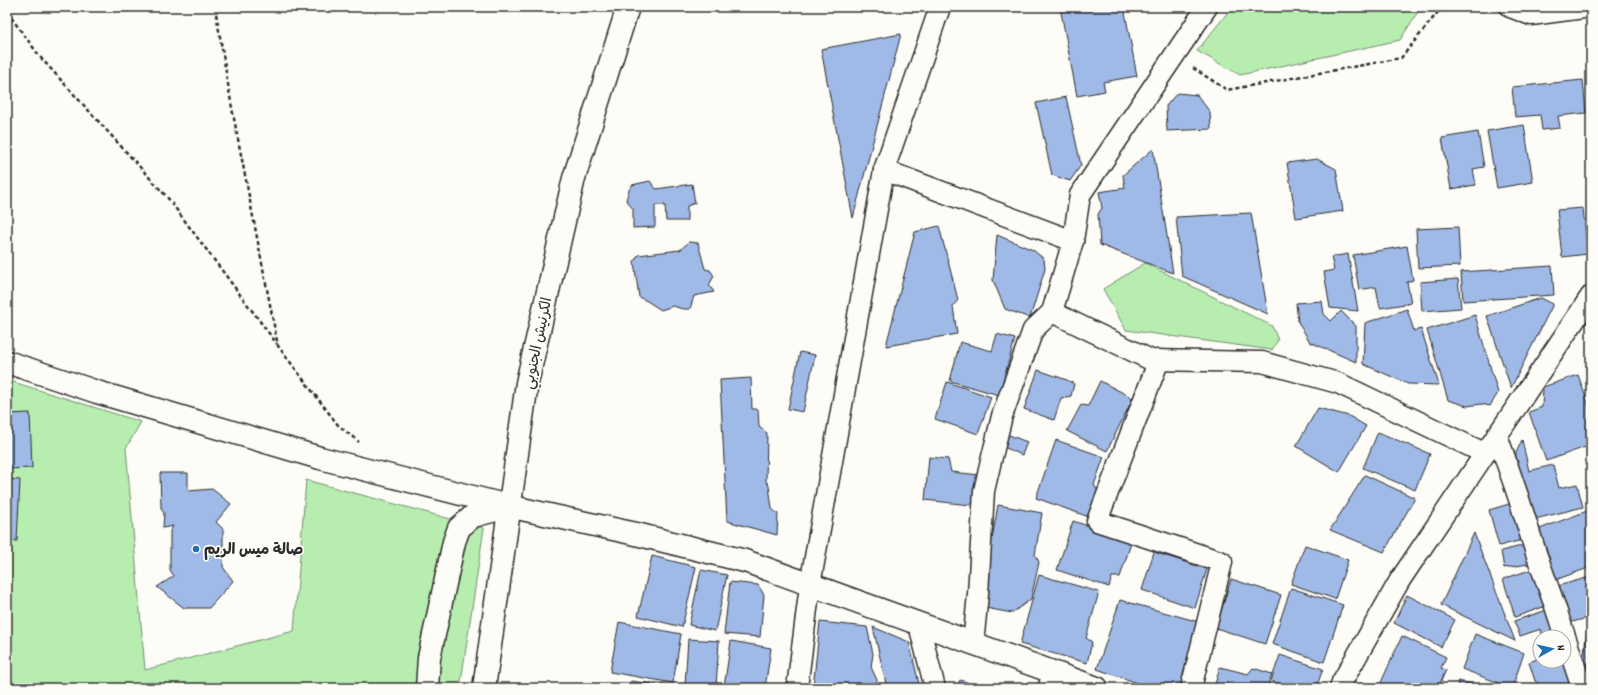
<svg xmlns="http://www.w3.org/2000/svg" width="1598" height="695" font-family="Dekko,'Playpen Sans Arabic',sans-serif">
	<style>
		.green { fill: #b7eeb0; stroke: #718c6e }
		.building { fill: #a0bae7; stroke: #2b2b2b }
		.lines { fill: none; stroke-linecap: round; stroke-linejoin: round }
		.street-casing { stroke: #2b2b2b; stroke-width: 23 }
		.secondary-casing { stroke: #2b2b2b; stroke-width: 25 }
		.path { stroke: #2b2b2b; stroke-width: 2.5; stroke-dasharray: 4 3; stroke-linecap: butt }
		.street { stroke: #fdfcf7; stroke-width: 20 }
		.secondary { stroke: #fdfcf7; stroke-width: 22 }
		.poi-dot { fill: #1f6fb2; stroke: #fdfcf7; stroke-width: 1.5 }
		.labels { text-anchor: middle; stroke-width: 3.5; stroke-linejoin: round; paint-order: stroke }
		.street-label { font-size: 15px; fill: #2b2b2b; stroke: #fdfcf7 }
		.poi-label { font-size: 15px; font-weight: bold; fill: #2b2b2b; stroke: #fdfcf7; text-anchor: start }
	</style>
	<rect width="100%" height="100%" fill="#fdfcf7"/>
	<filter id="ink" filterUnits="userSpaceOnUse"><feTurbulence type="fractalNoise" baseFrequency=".025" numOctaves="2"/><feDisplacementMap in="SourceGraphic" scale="8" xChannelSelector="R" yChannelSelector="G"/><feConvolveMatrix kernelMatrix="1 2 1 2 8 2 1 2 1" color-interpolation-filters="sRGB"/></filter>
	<g filter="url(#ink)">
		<g class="green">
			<path d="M1232 7H1421L1400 40 1240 75 1197 51Z"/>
			<path d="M1145 263 1272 326 1278 340 1272 350 1126 330 1103 289Z"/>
			<path d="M7 380 141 422 126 448 145 670 294 631 306 480 484 528 460 688H7Z"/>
		</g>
		<g class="building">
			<path d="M1060 7H1124L1137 76 1103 82 1105 91 1077 96Z"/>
			<path d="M901 34 853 218 821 49Z"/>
			<path d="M1583 80 1586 113 1558 116 1560 128 1542 130 1540 115 1515 117 1512 87Z"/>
			<path d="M1177 93 1197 95 1210 112 1211 129 1167 131 1166 106Z"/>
			<path d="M1066 97 1081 165 1070 181 1052 175 1036 103Z"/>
			<path d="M1524 125 1533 182 1497 188 1487 131Z"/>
			<path d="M1478 132 1484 167 1473 169 1476 185 1451 189 1442 138Z"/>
			<path d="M1153 149 1173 273 1100 245 1098 214 1102 208 1099 192 1125 188 1123 175Z"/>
			<path d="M1317 159 1336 169 1343 211 1296 218 1287 163Z"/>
			<path d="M650 181 656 189 692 184 695 203 687 206V221H666L665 205H655V227L633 228V209L626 200 629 190 632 185Z"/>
			<path d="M1583 208 1588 254 1562 257 1557 210Z"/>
			<path d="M1251 213 1268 314 1182 276 1176 217Z"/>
			<path d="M939 226 958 300 953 306 957 334 886 346 915 232Z"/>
			<path d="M1458 227 1460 266 1418 268 1416 229Z"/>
			<path d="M997 235 1033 250 1044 259 1045 269 1030 318 1005 309 993 280Z"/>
			<path d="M689 242 698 243 705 269 710 270 714 276 709 285 714 292 694 296 690 309H683L673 306 661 310 647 301 639 297 634 262 638 255 680 250Z"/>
			<path d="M1407 246 1413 280 1407 282 1411 303 1380 308 1376 287 1359 290 1353 255Z"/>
			<path d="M1348 254 1358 311 1330 308 1324 272 1334 270 1331 257Z"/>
			<path d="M1552 266 1554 295 1463 301 1461 272Z"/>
			<path d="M1458 279 1461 308 1422 311 1420 282Z"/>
			<path d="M1541 298 1553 304 1511 388 1487 316Z"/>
			<path d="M1322 301 1324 314 1331 321 1341 311 1356 326V362L1310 342 1298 322 1296 303Z"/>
			<path d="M1407 309 1414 331 1421 329 1439 385 1408 384 1363 364 1365 323Z"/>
			<path d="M1475 315 1498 393 1490 406 1481 404 1467 406 1448 400 1427 330Z"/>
			<path d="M997 334 1015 339 999 395 950 381 960 342 992 351Z"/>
			<path d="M800 352 815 355 803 412 788 409Z"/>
			<path d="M1038 370 1067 380 1074 384 1071 396 1061 398 1054 420 1024 409Z"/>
			<path d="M1578 375 1591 412V445L1546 461 1529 412 1542 407 1543 387Z"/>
			<path d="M751 378 752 409H758L759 427 767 433 766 481 769 486 772 509 778 514 777 535 727 521 720 380Z"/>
			<path d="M1100 381 1133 398 1107 451 1067 431 1081 405 1088 406Z"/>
			<path d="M947 382 991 397 978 434 935 419Z"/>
			<path d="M1318 408 1349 416 1366 426 1339 472 1296 446Z"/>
			<path d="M30 413 32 468 7 469V414Z"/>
			<path d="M1378 432 1430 454 1415 490 1363 468Z"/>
			<path d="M1004 433 1027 442 1022 455 999 445Z"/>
			<path d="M1056 440 1104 457 1094 485 1100 494 1092 518 1036 498Z"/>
			<path d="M1522 440 1529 471 1553 465 1559 488 1577 484 1583 507 1527 521 1515 468 1516 453Z"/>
			<path d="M929 457 948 459 951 472 980 475 978 498 970 505 925 500Z"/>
			<path d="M160 473H188V491L212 489 231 504 216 522 223 529V567L233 581 209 608H184L157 587 174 576 170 570V531L173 526 163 528 164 513 161 508Z"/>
			<path d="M1365 475 1415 498 1384 552 1330 530Z"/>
			<path d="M7 479 20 480 17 541 7 540Z"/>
			<path d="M1516 502 1526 539 1499 546 1489 510Z"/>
			<path d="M998 505 1042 513 1035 555 1039 562 1031 599 1012 613 980 607Z"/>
			<path d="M1587 511 1591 522V567L1555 580 1537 530Z"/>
			<path d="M1073 521 1132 540 1120 577H1112L1109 587 1057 570Z"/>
			<path d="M1474 533 1515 641 1441 605Z"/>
			<path d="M1530 544 1534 563 1504 568 1501 551Z"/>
			<path d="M1305 545 1348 560 1335 599 1291 584Z"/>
			<path d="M1154 552 1207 569 1195 608 1142 590Z"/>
			<path d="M652 556 696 567 682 627 638 616Z"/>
			<path d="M1533 569 1546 606 1515 617 1503 579Z"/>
			<path d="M701 570 727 575 715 631 689 625Z"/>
			<path d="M1039 575 1099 592 1086 638 1092 642 1087 663 1020 644Z"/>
			<path d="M1590 577 1591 609 1586 610 1588 618 1564 624 1554 587Z"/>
			<path d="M1231 579 1281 595 1265 644 1216 628Z"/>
			<path d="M730 582 758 585 764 595 760 637 724 634Z"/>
			<path d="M1291 588 1343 605 1324 662 1272 644Z"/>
			<path d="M1407 595 1455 620 1441 647 1394 623Z"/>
			<path d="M1120 600 1203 623 1188 688H1152L1097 669Z"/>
			<path d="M1550 609 1557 628 1542 634 1541 629 1520 636 1514 621Z"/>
			<path d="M619 622 681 634 673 683 610 672Z"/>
			<path d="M820 622 867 627 873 654 871 667 877 680 876 688H813Z"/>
			<path d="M1588 625 1591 627V666L1582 665Z"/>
			<path d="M873 627 909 642 920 688H887Z"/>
			<path d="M1475 634 1524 653 1512 688 1462 669Z"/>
			<path d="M1402 636 1446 657 1441 668 1446 670 1438 688H1382L1379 687Z"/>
			<path d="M688 639 719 641 716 687 685 685Z"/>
			<path d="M731 641 771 648 765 688 724 687Z"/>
			<path d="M1280 655 1323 669 1316 688H1292L1271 681Z"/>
			<path d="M1540 658V661H1564L1573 688H1544L1535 681 1529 662Z"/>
			<path d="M1220 667 1248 674 1253 668 1272 674 1267 688H1214Z"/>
			<path d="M960 680 986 688H957Z"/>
			<path d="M631 681 671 687V688H627Z"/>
			<path d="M1458 681 1491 688H1457Z"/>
		</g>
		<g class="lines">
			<g class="street-casing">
				<g id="street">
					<path d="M1207 7 1080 195 1073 241 1052 312 1151 360 1262 362 1338 383 1484 453"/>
					<path d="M1510 7 1531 15 1591 7"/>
					<path d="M884 170 1073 241"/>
					<path d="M1159 360 1097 521 1222 562 1191 688"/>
					<path d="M1497 435 1518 496 1537 556 1555 606 1582 688"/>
					<path d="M919 625 935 688"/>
					<path d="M973 644 978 594 984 491 991 461 1002 416 1033 330 1052 312"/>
					<path d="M797 688 810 585 884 170 940 7"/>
					<path d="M1048 688 1054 673"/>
					<path d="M1340 688 1342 682 1400 580 1591 296"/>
				</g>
			</g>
			<g class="secondary-casing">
				<g id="secondary">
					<path d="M7 362 97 392 320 458 508 506 636 534 745 561 1097 688"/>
					<path d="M427 688 429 658 454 542 459 528 473 516 507 507"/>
					<path d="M484 688 527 383 574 178 628 7"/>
				</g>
			</g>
			<g class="path">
				<path d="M215 7 232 108 278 346 338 425 359 442"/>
				<path d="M7 12 41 58 167 197 277 344"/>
				<path d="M1193 68 1227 90 1401 58 1442 7"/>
			</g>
			<use href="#street" class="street"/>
			<use href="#secondary" class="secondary"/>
		</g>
	</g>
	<circle class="poi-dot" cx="196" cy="549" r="4"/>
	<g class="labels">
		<g class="street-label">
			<text transform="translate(537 343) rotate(-78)" y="5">الكرنيش الجنوبي</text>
		</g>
		<g class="poi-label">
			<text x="204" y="554">صالة ميس الريم</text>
		</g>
	</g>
	<rect width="1598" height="695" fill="none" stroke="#fdfcf7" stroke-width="24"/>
	<rect x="12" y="12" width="1574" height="671" fill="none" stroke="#2b2b2b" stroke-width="1.5" filter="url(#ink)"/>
	<g transform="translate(1552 649) rotate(82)"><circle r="19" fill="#fdfcf7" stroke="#a9a8a5"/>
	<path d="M0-3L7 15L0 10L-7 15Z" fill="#1f6fb2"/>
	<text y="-6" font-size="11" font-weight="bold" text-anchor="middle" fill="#2b2b2b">N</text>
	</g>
</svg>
